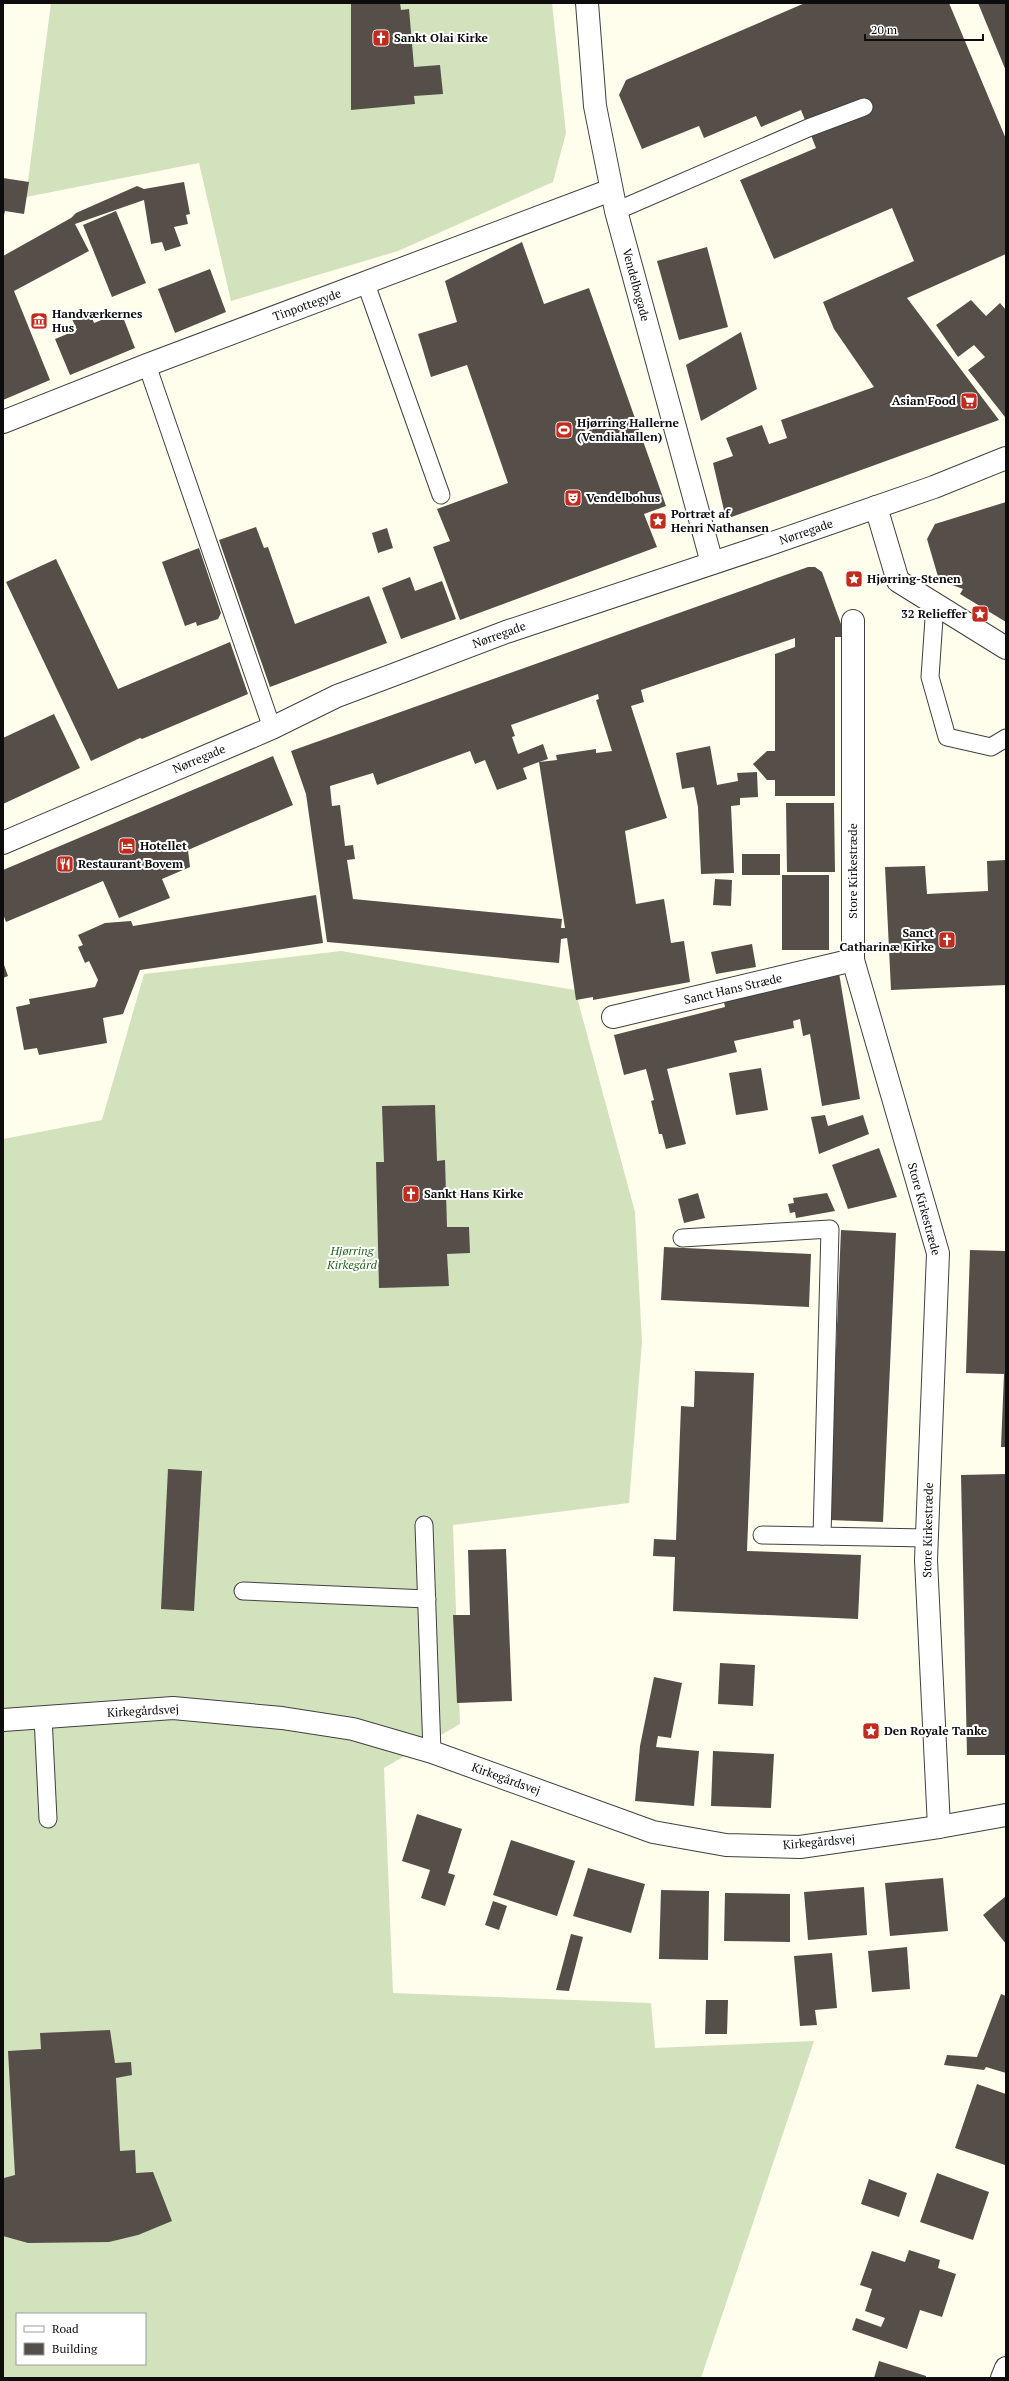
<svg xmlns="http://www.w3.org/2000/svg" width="1009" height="2381" font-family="'PT Serif',serif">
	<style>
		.cemetery { fill: #d1e2bd; fill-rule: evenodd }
		.building { fill: #564f49; fill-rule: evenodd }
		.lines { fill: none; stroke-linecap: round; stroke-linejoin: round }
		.lane-casing { stroke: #404040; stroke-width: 19 }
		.street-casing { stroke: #404040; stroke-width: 24 }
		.lane { stroke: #fff; stroke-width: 17 }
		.street { stroke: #fff; stroke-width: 22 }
		.labels { text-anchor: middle; stroke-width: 4; stroke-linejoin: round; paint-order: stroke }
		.poi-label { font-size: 12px; font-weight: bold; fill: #0d0d0d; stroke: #fff; text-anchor: start }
		.street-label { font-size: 12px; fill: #0d0d0d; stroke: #fff }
		.park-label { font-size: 12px; font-style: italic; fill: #21671a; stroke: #fff }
	</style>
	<rect width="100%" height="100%" fill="#fffeed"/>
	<g class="cemetery">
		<path d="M51 3H552L566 133 553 182 398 251 231 301 199 163 26 197Z"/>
		<path d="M341 951 575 990 635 1212 642 1342 629 1503 453 1525 460 1724 384 1768 393 1993 651 2003 655 2048 814 2041 701 2378H3V1139L102 1120 144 974ZM17 2314H145V2364H17Z"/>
	</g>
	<g class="building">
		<path d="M351 3H400L401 10 409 9 414 67 440 65 443 94 414 96 415 104 351 110Z"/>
		<path d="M805 3H949L1006 139V254L907 298 999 420 726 519 713 463 733 456 726 438 762 425 769 444 787 438 781 420 874 387 834 329 823 302 914 261 892 208 774 259 740 180 816 148 801 110 761 127 756 116 704 138 699 126 642 149 619 95 626 80Z"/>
		<path d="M978 3H1006V71Z"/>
		<path d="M3 178 29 182 24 214 5 211 3 219Z"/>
		<path d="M184 182 190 214 186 215 188 224 174 227 181 246 165 251 162 242 151 244 144 200 75 224 89 251 14 291 50 380 3 400V256L71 218 76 213 137 186 144 189Z"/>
		<path d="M116 211 146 283 112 297 83 225Z"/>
		<path d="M522 242 544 304 589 288 666 506 644 514 657 547 460 620 433 547 450 541 437 509 508 483 467 365 431 377 418 334 457 322 445 281Z"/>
		<path d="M707 247 728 327 679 340 657 261Z"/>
		<path d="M210 269 226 312 175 333 158 289Z"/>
		<path d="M971 300 986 316 1000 303 1006 310 1005 417 968 370 985 357 974 345 958 357 936 325Z"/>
		<path d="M90 312 94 323 121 312 135 348 70 375 55 339 77 330 72 319Z"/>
		<path d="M741 332 757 389 701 421 686 365Z"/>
		<path d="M1006 502V622L960 594 963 589 939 580 927 539 935 524Z"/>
		<path d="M256 527 264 548 268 547 295 624 369 596 387 643 270 687 219 540Z"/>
		<path d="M387 528 393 548 378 553 372 533Z"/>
		<path d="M199 548 221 613 218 619 197 626 196 622 185 626 162 562Z"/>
		<path d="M56 559 118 689 230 642 248 694 142 739 140 738 91 761 6 582Z"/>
		<path d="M808 567H815L822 572 841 624V637H835V796H775V780H767L753 764 767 751H775V654L795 647V638L641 690 644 702 631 706 667 818 625 831 636 904 664 899 671 943 684 941 690 982 593 1000V997L576 1000 567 938 561 939 559 963 327 942 306 794 291 751ZM598 694 599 699 596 700 612 751 596 753V749L556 755 557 760 539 762 548 759 543 744 518 754 512 737 515 736 511 725ZM470 751 475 764 485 760 497 790 527 779 523 768 539 762 565 928H561L562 919 353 899 347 860 355 859 353 845 345 846 340 805 332 806 330 786 373 773 377 785Z"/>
		<path d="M410 577 415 591 442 581 456 619 401 639 382 588Z"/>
		<path d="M54 714 80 768 3 804V738Z"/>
		<path d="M710 746 717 785 738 781 737 773 757 772 758 797 740 798V805L731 806 734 873 701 874 698 807 694 787 682 789 676 753Z"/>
		<path d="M273 756 293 805 188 850 190 867 162 879 170 898 119 918 103 881 6 922 3 914V870Z"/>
		<path d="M786 803H834L835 872H787Z"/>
		<rect x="742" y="854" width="38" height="21"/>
		<path d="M1006 860V985L891 990 885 867 925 866 927 894 988 891 987 861Z"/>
		<rect x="782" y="875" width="47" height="75"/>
		<path d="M715 879 732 880 731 906 713 905Z"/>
		<path d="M316 895 323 943 140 970 123 1014 103 1018 107 1043 39 1055 37 1048 24 1050 16 1007 30 1004 29 999 95 987 98 980 89 961 85 963 78 947 83 945 78 935 105 923 131 921 133 926Z"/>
		<path d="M752 944 756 967 716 974 711 952Z"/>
		<path d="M3 962 8 976 3 978Z"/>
		<path d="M839 973 860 1099 822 1106 810 1034 803 1036 800 1019 793 1021 794 1028 734 1041 737 1052 667 1069 686 1144 666 1149 662 1134H659L651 1101 654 1100 646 1069 624 1075 614 1035 725 1007 723 997Z"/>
		<path d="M761 1068 768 1110 736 1115 729 1073Z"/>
		<path d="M435 1105 437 1161 445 1160 447 1227H469L470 1253 447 1254 449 1286 379 1288 376 1162H384L382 1106Z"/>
		<path d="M825 1115 828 1126 863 1115 869 1134 819 1154 811 1117Z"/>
		<path d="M879 1148 897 1197 848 1209 832 1165Z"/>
		<path d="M698 1193 705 1218 684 1223 678 1199Z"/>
		<path d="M827 1193 835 1211 796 1218 795 1212 790 1213 788 1204 794 1203 793 1198Z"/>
		<path d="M841 1230 896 1233 883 1522 829 1520Z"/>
		<path d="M664 1247 811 1254 809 1307 661 1300Z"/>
		<path d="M970 1250 1006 1251V1447H1001L1004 1374 966 1373Z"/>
		<path d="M695 1371 754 1373 747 1551 861 1555 858 1619 673 1611 675 1557 653 1556 654 1539 676 1540 681 1406 694 1407Z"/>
		<path d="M168 1469 202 1471 194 1611 161 1609Z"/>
		<path d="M1006 1474V1755H967L961 1475Z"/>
		<path d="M506 1549 512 1701 457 1703 453 1615H470L468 1550Z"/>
		<path d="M720 1663 755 1665 753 1706 718 1704Z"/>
		<path d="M654 1677 682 1683 671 1738 658 1736 656 1747 699 1751 694 1806 635 1801 640 1746Z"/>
		<path d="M713 1751 774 1754 771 1808 711 1806Z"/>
		<path d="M417 1814 462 1829 448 1873 455 1875 445 1906 421 1898 430 1870 402 1861Z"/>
		<path d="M511 1840 575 1861 557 1916 493 1895Z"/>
		<path d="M588 1868 645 1884 631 1933 573 1916Z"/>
		<path d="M943 1878 948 1931 890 1936 885 1883Z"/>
		<path d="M864 1887 867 1935 808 1940 804 1892Z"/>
		<path d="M661 1890 709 1891 708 1960 659 1959Z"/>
		<path d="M725 1893 790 1894V1942L724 1941Z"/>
		<path d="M1006 1896V1944L983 1915Z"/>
		<path d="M493 1901 507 1906 499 1930 485 1925Z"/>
		<path d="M571 1934 583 1937 569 1991 556 1990Z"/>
		<path d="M907 1947 910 1989 872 1992 868 1951Z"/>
		<path d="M832 1953 837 2008 815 2010 817 2025 800 2026 794 1956Z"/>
		<path d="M1001 1994 1006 1996V2073L986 2067 984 2070 944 2065 947 2055 977 2057Z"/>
		<path d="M706 2000H728L727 2034H705Z"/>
		<path d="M110 2030 115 2063 131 2062 132 2075 116 2078 120 2151 135 2150 136 2173 153 2172 172 2221 138 2235 109 2242 28 2243 3 2236V2182L4 2178 15 2175 8 2051 41 2049 40 2033Z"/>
		<path d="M977 2084 1006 2094 1005 2165 955 2148Z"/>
		<path d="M937 2173 989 2192 973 2240 920 2222Z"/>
		<path d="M869 2179 907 2193 899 2217 861 2204Z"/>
		<path d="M909 2250 940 2260 938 2268 956 2274 942 2317 920 2310 907 2349 852 2330 856 2318 881 2327 885 2318 865 2311 872 2289 860 2285 872 2251 905 2262Z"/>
		<path d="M879 2361 926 2376V2378H874Z"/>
	</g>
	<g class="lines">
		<g class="lane-casing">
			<g id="lane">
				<path d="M616 211 808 128 864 107"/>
				<path d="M366 284 441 495"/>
				<path d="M147 365 272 728"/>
				<path d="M935 604 930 677 947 737 991 747 1006 738"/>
				<path d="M682 1238 830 1229 822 1536"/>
				<path d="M424 1525 432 1752"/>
				<path d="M762 1535 927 1538"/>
				<path d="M243 1591 427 1599"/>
				<path d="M43 1717 48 1819"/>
			</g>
		</g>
		<g class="street-casing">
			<g id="street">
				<path d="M587 3 595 106 616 211 712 563"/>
				<path d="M3 422 147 365 611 190"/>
				<path d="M876 507 898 581 1006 648"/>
				<path d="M853 621V960L938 1253 926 1560 939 1827"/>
				<path d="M3 843 272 728 337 696 393 675 506 632 764 546 934 487 1006 458"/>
				<path d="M613 1017 853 960"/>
				<path d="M3 1720 173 1708 282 1718 353 1729 432 1752 653 1832 726 1845 800 1847 939 1827 1006 1815"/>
				<path d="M1002 2378 1006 2368"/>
			</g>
		</g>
		<use href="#lane" class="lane"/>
		<use href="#street" class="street"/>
	</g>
	<defs>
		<g id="church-square" transform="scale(0.9)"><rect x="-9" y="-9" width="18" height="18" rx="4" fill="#c32a1e" stroke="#fff"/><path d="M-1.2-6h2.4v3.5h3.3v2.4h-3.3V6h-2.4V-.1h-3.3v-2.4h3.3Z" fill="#fff"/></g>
		<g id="museum-square" transform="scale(0.9)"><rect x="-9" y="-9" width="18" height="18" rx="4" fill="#c32a1e" stroke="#fff"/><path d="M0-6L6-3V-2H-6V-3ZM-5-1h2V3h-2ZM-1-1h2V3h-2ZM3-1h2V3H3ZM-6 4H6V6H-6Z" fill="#fff"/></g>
		<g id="supermarket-square" transform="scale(0.9)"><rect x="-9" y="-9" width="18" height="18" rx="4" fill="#c32a1e" stroke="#fff"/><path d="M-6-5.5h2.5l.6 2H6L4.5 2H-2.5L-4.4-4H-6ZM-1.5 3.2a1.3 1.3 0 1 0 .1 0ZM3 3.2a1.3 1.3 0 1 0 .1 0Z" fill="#fff"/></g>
		<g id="stadium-square" transform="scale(0.9)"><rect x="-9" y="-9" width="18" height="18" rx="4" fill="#c32a1e" stroke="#fff"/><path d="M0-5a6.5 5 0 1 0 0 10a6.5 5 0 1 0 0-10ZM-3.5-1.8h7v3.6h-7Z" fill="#fff"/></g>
		<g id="theatre-square" transform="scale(0.9)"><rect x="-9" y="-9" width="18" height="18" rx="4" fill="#c32a1e" stroke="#fff"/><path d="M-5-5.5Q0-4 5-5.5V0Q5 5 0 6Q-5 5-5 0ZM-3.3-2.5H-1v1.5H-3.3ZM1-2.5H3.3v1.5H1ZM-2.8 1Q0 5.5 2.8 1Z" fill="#fff"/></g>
		<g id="sight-square" transform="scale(0.9)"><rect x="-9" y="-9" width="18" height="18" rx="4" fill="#c32a1e" stroke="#fff"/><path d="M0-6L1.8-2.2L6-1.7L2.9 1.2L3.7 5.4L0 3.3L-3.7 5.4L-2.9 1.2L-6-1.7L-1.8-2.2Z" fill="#fff"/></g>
		<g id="hotel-square" transform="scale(0.9)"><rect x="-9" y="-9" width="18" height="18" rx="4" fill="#c32a1e" stroke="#fff"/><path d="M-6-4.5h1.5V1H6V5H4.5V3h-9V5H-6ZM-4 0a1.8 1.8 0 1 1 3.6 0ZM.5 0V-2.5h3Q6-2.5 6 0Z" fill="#fff"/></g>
		<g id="restaurant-square" transform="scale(0.9)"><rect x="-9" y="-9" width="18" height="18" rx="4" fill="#c32a1e" stroke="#fff"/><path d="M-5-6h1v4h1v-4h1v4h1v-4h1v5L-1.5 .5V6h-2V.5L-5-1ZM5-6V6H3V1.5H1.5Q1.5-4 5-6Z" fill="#fff"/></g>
	</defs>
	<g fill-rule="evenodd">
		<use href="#church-square" x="381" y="38"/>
		<use href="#museum-square" x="39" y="321"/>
		<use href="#supermarket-square" x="969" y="401"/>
		<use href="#stadium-square" x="564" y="430"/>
		<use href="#theatre-square" x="573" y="498"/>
		<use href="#sight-square" x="658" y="521"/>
		<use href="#sight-square" x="854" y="579"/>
		<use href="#sight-square" x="980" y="614"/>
		<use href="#hotel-square" x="127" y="846"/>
		<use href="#restaurant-square" x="65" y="864"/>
		<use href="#church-square" x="947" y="940"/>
		<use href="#church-square" x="411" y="1194"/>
		<use href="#sight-square" x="871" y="1731"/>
	</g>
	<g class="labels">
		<g class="poi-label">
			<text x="394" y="42">Sankt Olai Kirke</text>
			<text x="52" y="318">Handværkernes<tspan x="52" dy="14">Hus</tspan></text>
			<text x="956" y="405" text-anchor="end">Asian Food</text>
			<text x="577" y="427">Hjørring Hallerne<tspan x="577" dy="14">(Vendiahallen)</tspan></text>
			<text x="586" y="502">Vendelbohus</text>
			<text x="671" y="518">Portræt af<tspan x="671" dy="14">Henri Nathansen</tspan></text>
			<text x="867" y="583">Hjørring-Stenen</text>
			<text x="967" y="618" text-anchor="end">32 Relieffer</text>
			<text x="140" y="850">Hotellet</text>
			<text x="78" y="868">Restaurant Bovem</text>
			<text x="934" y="937" text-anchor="end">Sanct<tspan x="934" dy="14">Catharinæ Kirke</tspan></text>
			<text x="424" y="1198">Sankt Hans Kirke</text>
			<text x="884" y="1735">Den Royale Tanke</text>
		</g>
		<g class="street-label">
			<text transform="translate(636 285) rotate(75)" y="4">Vendelbogade</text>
			<text transform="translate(307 305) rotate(-20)" y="4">Tinpottegyde</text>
			<text transform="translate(806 532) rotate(-19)" y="4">Nørregade</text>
			<text transform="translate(499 635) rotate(-20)" y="4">Nørregade</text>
			<text transform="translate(199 759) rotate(-23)" y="4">Nørregade</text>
			<text transform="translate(853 871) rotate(-90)" y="4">Store Kirkestræde</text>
			<text transform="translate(733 989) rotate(-13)" y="4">Sanct Hans Stræde</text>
			<text transform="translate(924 1209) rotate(75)" y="4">Store Kirkestræde</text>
			<text transform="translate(928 1530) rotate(-89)" y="4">Store Kirkestræde</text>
			<text transform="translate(143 1711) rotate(-3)" y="4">Kirkegårdsvej</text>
			<text transform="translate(506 1779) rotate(20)" y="4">Kirkegårdsvej</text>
			<text transform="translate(819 1842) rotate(-5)" y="4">Kirkegårdsvej</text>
		</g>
		<g class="park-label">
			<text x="352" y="1255">Hjørring<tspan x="352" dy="14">Kirkegård</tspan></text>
		</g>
	</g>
	<rect width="1009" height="2381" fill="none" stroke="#0d0d0d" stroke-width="8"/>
	<rect x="16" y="2313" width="130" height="52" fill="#ffffff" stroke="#9e9e9e"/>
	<rect x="24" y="2326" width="20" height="6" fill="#ffffff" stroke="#9e9e9e"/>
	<text x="52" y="2333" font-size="12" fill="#0d0d0d">Road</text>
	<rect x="24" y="2343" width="20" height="12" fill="#564f49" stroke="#9e9e9e"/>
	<text x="52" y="2353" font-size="12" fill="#0d0d0d">Building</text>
	<path d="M865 34v6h118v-6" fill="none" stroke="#0d0d0d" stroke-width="2"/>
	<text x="871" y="34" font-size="12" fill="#0d0d0d" stroke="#ffffff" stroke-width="3" paint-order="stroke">20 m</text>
</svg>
